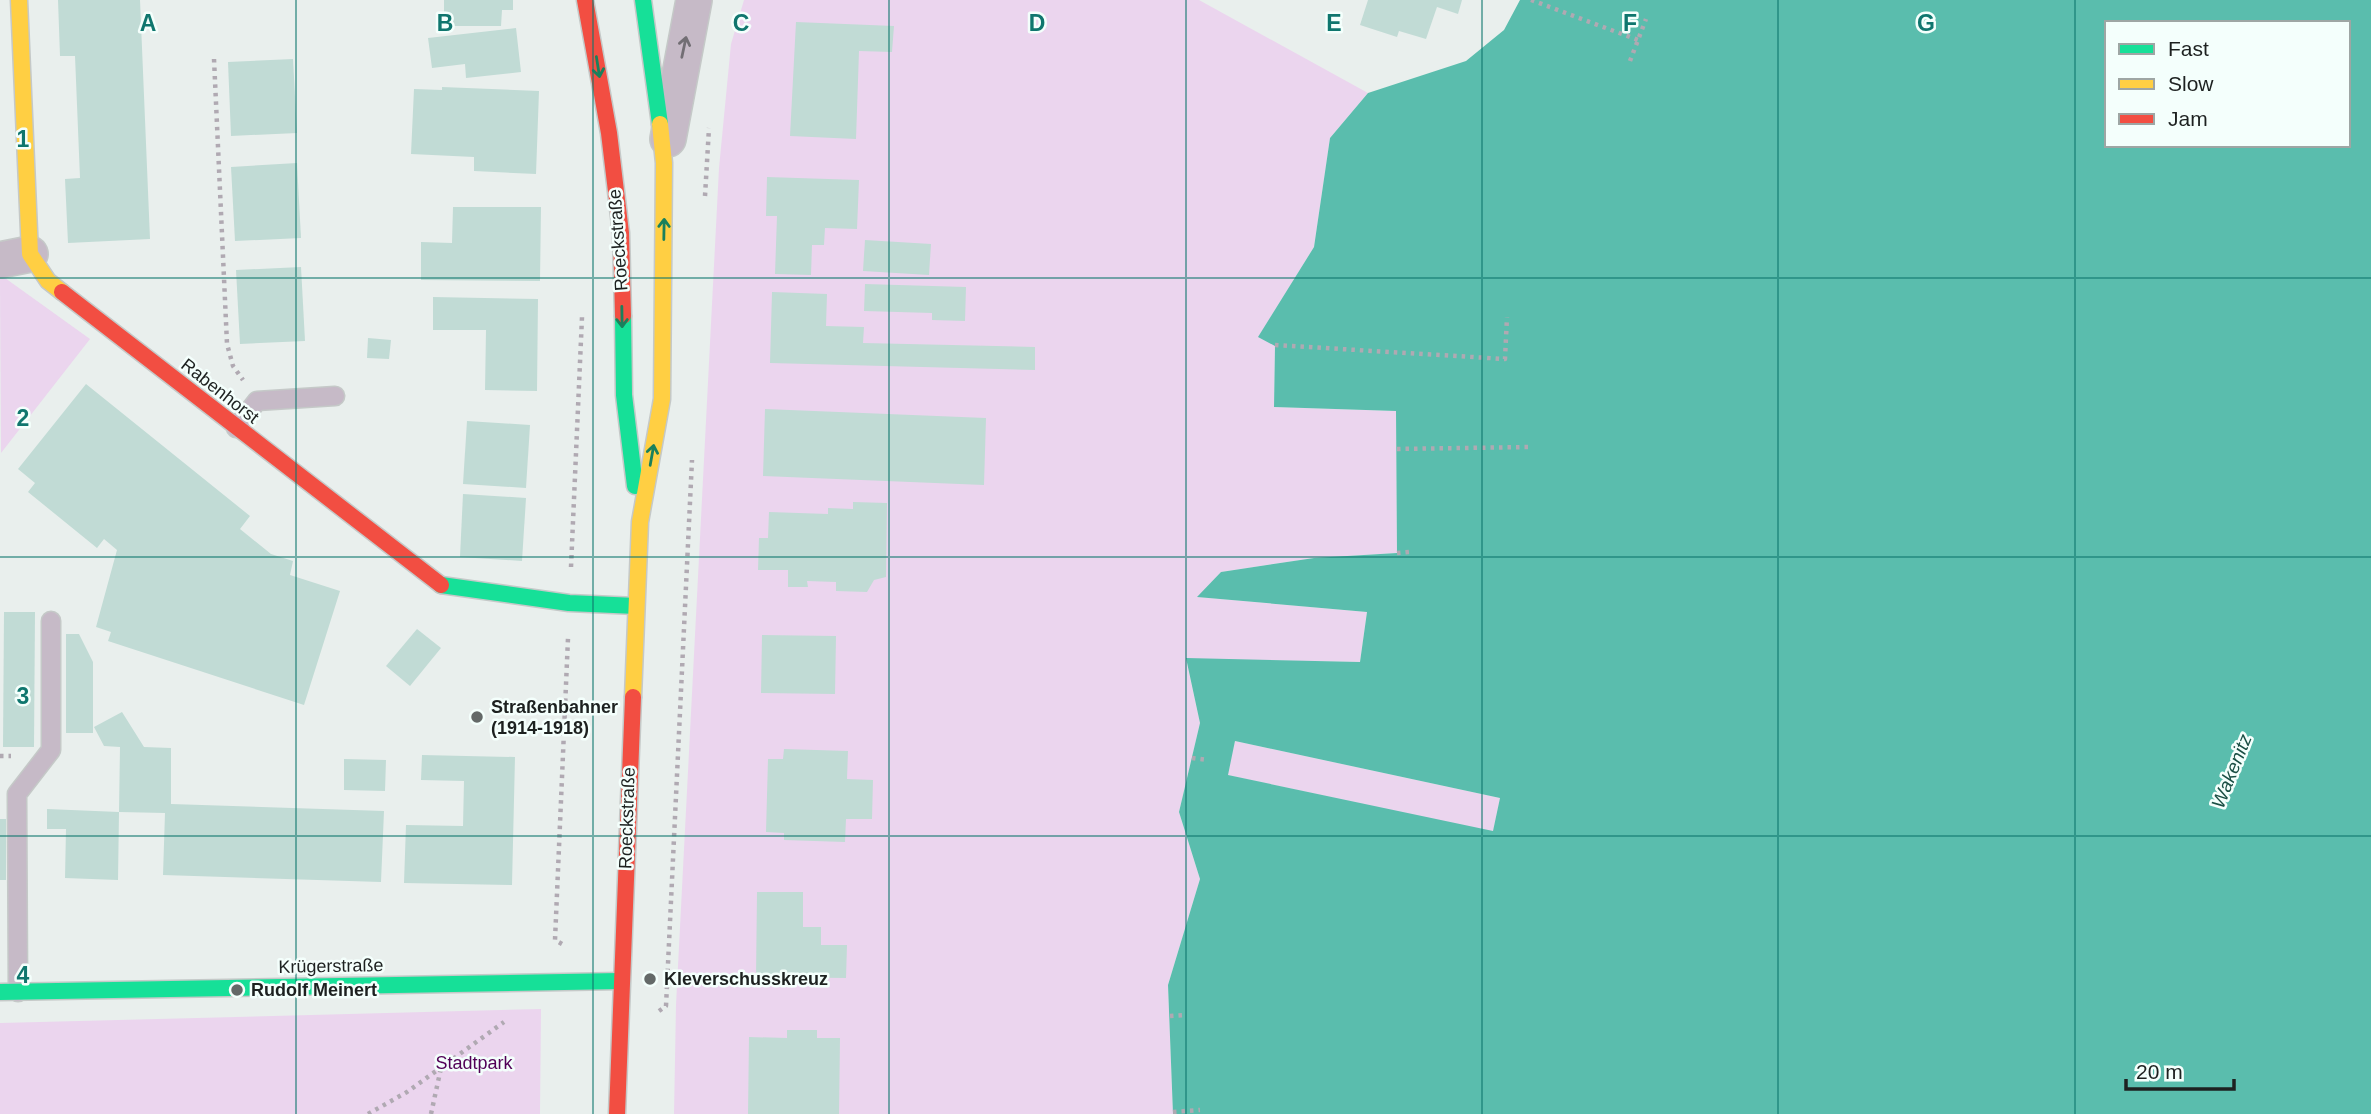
<svg xmlns="http://www.w3.org/2000/svg" width="2371" height="1114" font-family="Arial,sans-serif">
	<style>
		.green { fill: #ebd5ee }
		.water { fill: #5abdad; fill-rule: evenodd }
		.building { fill: #c1dbd5 }
		.lines { fill: none; stroke-linecap: round; stroke-linejoin: round }
		.lane-casing { stroke: #c5c9c8; stroke-width: 21 }
		.street-casing { stroke: #c5c9c8; stroke-width: 38 }
		.fast-casing { stroke: #c5c9c8; stroke-width: 19 }
		.slow-casing { stroke: #c5c9c8; stroke-width: 19 }
		.jam-casing { stroke: #c5c9c8; stroke-width: 19 }
		.path { stroke: #b0a9b2; stroke-width: 4.5; stroke-dasharray: 3.5 5; stroke-linecap: butt }
		.lane { stroke: #c6bac7; stroke-width: 18 }
		.street { stroke: #c6bac7; stroke-width: 35 }
		.fast { stroke: #16e098; stroke-width: 16 }
		.slow { stroke: #ffcf43; stroke-width: 16 }
		.jam { stroke: #f24e42; stroke-width: 16 }
		.oneway { stroke: #726e74 }
		.oneway2 { stroke: #1a805c }
		.grid { fill: none; stroke: #0f766e; stroke-width: 2; stroke-opacity: 0.55 }
		.poi-dot { fill: #646968; stroke: #f4fffc; stroke-width: 2.5 }
		.labels { text-anchor: middle; stroke-width: 5; stroke-linejoin: round; paint-order: stroke }
		.street-label { font-size: 18px; fill: #1d2120; stroke: #f4fffc }
		.poi-label { font-size: 18px; font-weight: bold; fill: #1d2120; stroke: #f4fffc; text-anchor: start }
		.park-label { font-size: 18px; fill: #510057; stroke: #f4fffc }
		.water-label { font-size: 19px; font-style: italic; fill: #1a4f44; stroke: #f4fffc }
		.grid-label { font-size: 23px; text-anchor: middle; font-weight: bold; fill: #0f766e; stroke: #f4fffc; stroke-width: 5; stroke-linejoin: round; paint-order: stroke }
	</style>
	<rect width="100%" height="100%" fill="#e9efed"/>
	<g class="green">
		<path d="M744 0H1199L1368 93 1330 138 1314 247 1259 336 1275 345 1274 407 1396 411 1397 553 1314 558 1221 572 1198 597 1367 612 1360 662 1186 659 1200 723 1179 812 1200 879 1168 985 1173 1114H674L676 1005 719 168 731 44Z"/>
		<path d="M5 278 90 339 1 453 0 279Z"/>
		<path d="M1235 741 1500 798 1493 832 1227 775Z"/>
		<path d="M541 1009 540 1114H0V1023Z"/>
	</g>
	<path class="water" d="M1520 0H2371V1114H1173L1168 985 1200 879 1179 812 1200 723 1186 658 1360 662 1367 612 1197 597 1221 572 1314 558 1397 553 1396 411 1274 407 1275 346 1258 337 1314 247 1330 138 1368 93 1466 61 1504 30ZM2107 23H2348V145H2107ZM1235 741 1500 798 1493 831 1228 775Z"/>
	<g class="building">
		<path d="M58 0H140L150 239 68 243 65 179 80 178 75 56H60Z"/>
		<path d="M444 0H513V10H502L501 26H444Z"/>
		<path d="M1368 0H1462L1458 14 1437 7 1426 39 1399 31 1397 37 1360 25Z"/>
		<path d="M796 22 894 26 892 52 859 51 856 139 790 136Z"/>
		<path d="M516 28 521 72 466 78 465 64 432 68 428 38Z"/>
		<path d="M293 59 297 133 231 136 228 62Z"/>
		<path d="M442 87 539 91 536 174 474 171V157L411 154 414 89 442 90Z"/>
		<path d="M297 163 301 238 235 241 231 167Z"/>
		<path d="M767 177 859 180 857 229 825 228 824 245H812L811 275 775 274 777 216H766Z"/>
		<path d="M453 207H541L540 281 421 280V242L452 243Z"/>
		<path d="M865 240 931 244 929 275 863 271Z"/>
		<path d="M301 267 305 341 240 344 236 270Z"/>
		<path d="M865 284 966 287 965 321 932 320V313L864 311Z"/>
		<path d="M772 292 827 294 826 326 864 327 863 343 1035 347V370L770 363Z"/>
		<path d="M433 297 538 299 537 391 485 390 486 330H433Z"/>
		<path d="M368 338 391 340 389 359 367 358Z"/>
		<path d="M86 384 250 516 240 529 271 554 293 561 290 575 340 591 304 705 108 641 111 632 96 627 117 550 104 539 97 548 28 492 35 483 18 469Z"/>
		<path d="M765 409 986 418 984 485 763 476Z"/>
		<path d="M467 421 530 425 526 488 463 484Z"/>
		<path d="M463 494 526 498 522 561 460 557Z"/>
		<path d="M853 502 887 503 886 577 874 580 867 592 836 591V582L807 581 808 587H788V570H758L759 538H768L769 512 828 514V508L853 509Z"/>
		<path d="M4 612H35L34 747H3Z"/>
		<path d="M417 629 441 648 410 686 386 666Z"/>
		<path d="M66 634H79L93 662V733H66Z"/>
		<path d="M762 635 836 636 835 694 761 693Z"/>
		<path d="M122 712 144 747 171 748V804L384 811 381 882 163 875 165 813 119 812 118 880 65 878 66 829H47V809L119 812 120 747 104 746 94 727Z"/>
		<path d="M784 749 848 751 847 779 873 780 872 819H846L845 842 784 840V833L766 832 768 759H783Z"/>
		<path d="M422 755 515 757 512 885 404 883 406 825 463 826 464 781 421 780Z"/>
		<path d="M344 759 386 760 385 791 344 790Z"/>
		<rect x="0" y="819" width="6" height="61"/>
		<path d="M757 892H803V927H821V945H847L846 978 756 977Z"/>
		<path d="M787 1030H817V1038H840L839 1114H748L749 1037 787 1038Z"/>
	</g>
	<g class="lines">
		<g class="lane-casing">
			<g id="lane">
				<path d="M236 428 257 401 335 396"/>
				<path d="M18 992 17 794 51 750V621"/>
			</g>
		</g>
		<g class="street-casing">
			<g id="street">
				<path d="M668 139 694 0"/>
				<path d="M0 260 30 254"/>
			</g>
		</g>
		<g class="fast-casing">
			<g id="fast">
				<path d="M643 0 660 124"/>
				<path d="M623 316 624 395 635 486"/>
				<path d="M441 585 569 603 636 606"/>
				<path d="M0 992 620 981"/>
			</g>
		</g>
		<g class="slow-casing">
			<g id="slow">
				<path d="M19 0 30 254 48 281 62 292"/>
				<path d="M633 697 640 522 662 399 664 163 660 124"/>
			</g>
		</g>
		<g class="jam-casing">
			<g id="jam">
				<path d="M585 0 609 133 621 233 623 316"/>
				<path d="M62 292 441 585"/>
				<path d="M617 1114 633 697"/>
			</g>
		</g>
		<g class="path">
			<path d="M1531 0 1638 40"/>
			<path d="M214 59 227 344 233 366 243 380"/>
			<path d="M1630 61 1646 19"/>
			<path d="M705 196 709 128"/>
			<path d="M1275 345 1505 359 1507 317"/>
			<path d="M1397 449 1528 447"/>
			<path d="M1397 553 1409 552"/>
			<path d="M571 567 582 317"/>
			<path d="M0 756H11"/>
			<path d="M1192 758 1208 760"/>
			<path d="M562 944 555 940 568 638"/>
			<path d="M659 1011 666 1006 692 460"/>
			<path d="M1170 1016 1184 1015"/>
			<path d="M1173 1112 1200 1110"/>
			<path d="M368 1114 407 1092 504 1022"/>
			<path d="M431 1114 441 1068"/>
		</g>
		<use href="#lane" class="lane"/>
		<use href="#street" class="street"/>
		<use href="#fast" class="fast"/>
		<use href="#slow" class="slow"/>
		<use href="#jam" class="jam"/>
	</g>
	<defs><path id="oneway-shaft" d="M-6 0H5M1.5-3L5.5 0L1.5 3" fill="none" stroke-width="1.6" stroke-linecap="round" stroke-linejoin="round" transform="scale(1.75)"/></defs>
	<use class="oneway" href="#oneway-shaft" transform="translate(684 47) rotate(-78)"/>
	<g class="oneway2">
		<use href="#oneway-shaft" transform="translate(598 67) rotate(81)"/>
		<use href="#oneway-shaft" transform="translate(664 229) rotate(-89)"/>
		<use href="#oneway-shaft" transform="translate(622 317) rotate(89)"/>
		<use href="#oneway-shaft" transform="translate(652 455) rotate(-80)"/>
	</g>
	<path class="grid" d="M296 0V1114M593 0V1114M889 0V1114M1186 0V1114M1482 0V1114M1778 0V1114M2075 0V1114M0 278H2371M0 557H2371M0 836H2371"/>
	<g class="poi-dot">
		<circle cx="477" cy="717" r="7"/>
		<circle cx="650" cy="979" r="7"/>
		<circle cx="237" cy="990" r="7"/>
	</g>
	<g class="labels">
		<g class="street-label">
			<text transform="translate(618 240) rotate(-94)" y="6">Roeckstraße</text>
			<text transform="translate(220 391) rotate(38)" y="6">Rabenhorst</text>
			<text transform="translate(627 818) rotate(-88)" y="6">Roeckstraße</text>
			<text transform="translate(331 966) rotate(-1)" y="6">Krügerstraße</text>
		</g>
		<g class="poi-label">
			<text x="491" y="713">Straßenbahner<tspan x="491" dy="21">(1914-1918)</tspan></text>
			<text x="664" y="985">Kleverschusskreuz</text>
			<text x="251" y="996">Rudolf Meinert</text>
		</g>
		<g class="park-label">
			<text x="474" y="1069">Stadtpark</text>
		</g>
		<g class="water-label">
			<text transform="translate(2231 771) rotate(-68)" y="7">Wakenitz</text>
		</g>
	</g>
	<g class="grid-label">
		<text x="148" y="31">A</text>
		<text x="445" y="31">B</text>
		<text x="741" y="31">C</text>
		<text x="1037" y="31">D</text>
		<text x="1334" y="31">E</text>
		<text x="1630" y="31">F</text>
		<text x="1926" y="31">G</text>
		<text x="23" y="147">1</text>
		<text x="23" y="426">2</text>
		<text x="23" y="704">3</text>
		<text x="23" y="983">4</text>
	</g>
	<rect x="2105" y="21" width="245" height="126" fill="#f4fffc" stroke="#9ea6a4" stroke-width="2"/>
	<rect x="2119" y="44" width="35" height="10" fill="#16e098" stroke="#9ea6a4" stroke-width="2"/>
	<text x="2168" y="56" font-size="21" fill="#1d2120">Fast</text>
	<rect x="2119" y="79" width="35" height="10" fill="#ffcf43" stroke="#9ea6a4" stroke-width="2"/>
	<text x="2168" y="91" font-size="21" fill="#1d2120">Slow</text>
	<rect x="2119" y="114" width="35" height="10" fill="#f24e42" stroke="#9ea6a4" stroke-width="2"/>
	<text x="2168" y="126" font-size="21" fill="#1d2120">Jam</text>
	<path d="M2126 1079v10h108v-10" fill="none" stroke="#1d2120" stroke-width="3.5"/>
	<text x="2136" y="1079" font-size="21" fill="#1d2120" stroke="#f4fffc" stroke-width="5" paint-order="stroke">20 m</text>
</svg>
